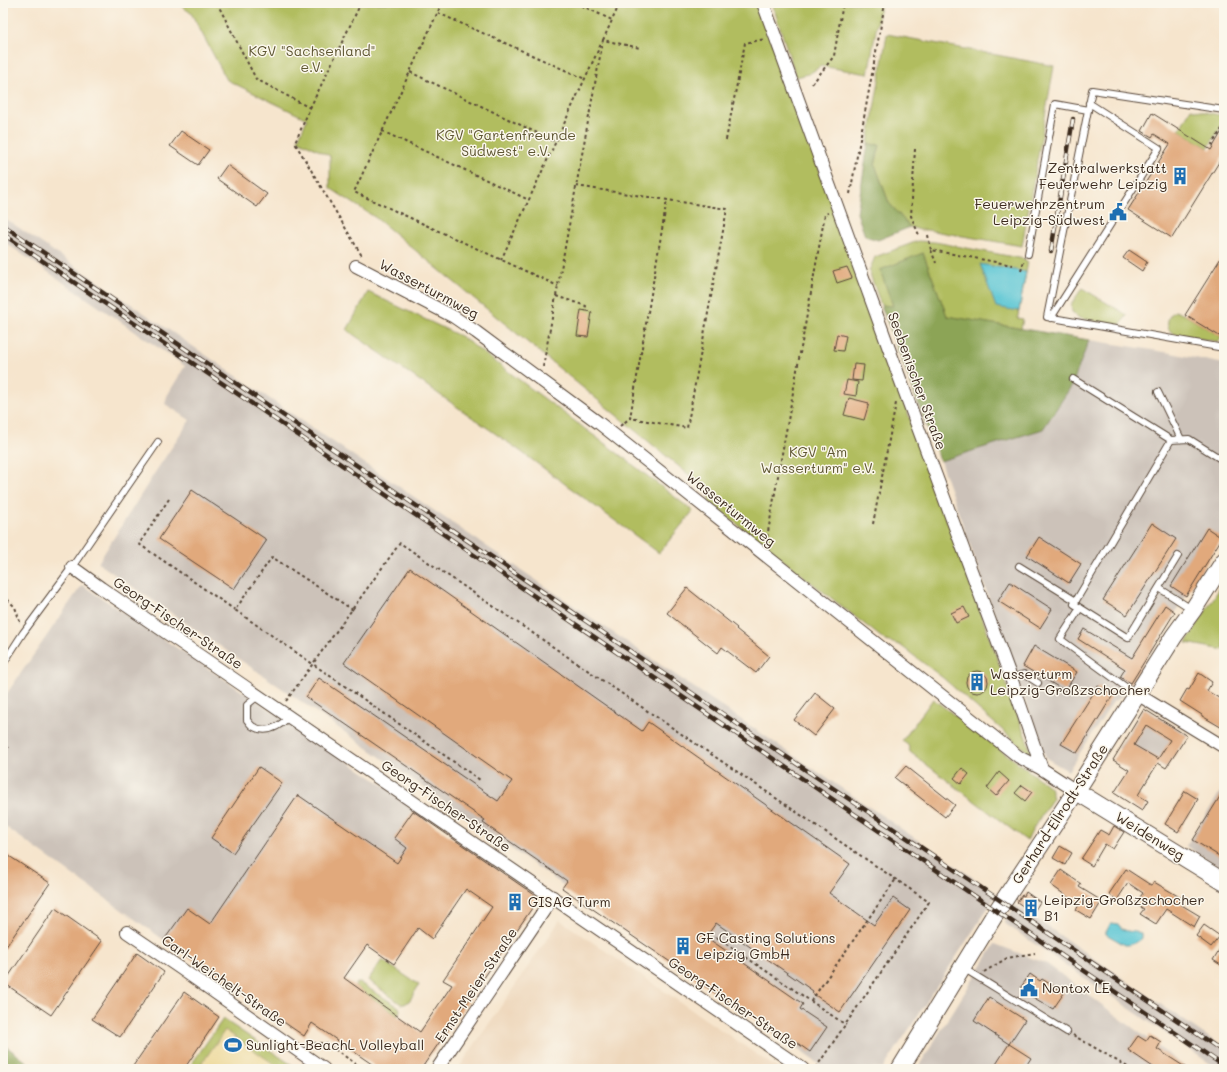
<svg xmlns="http://www.w3.org/2000/svg" width="1227" height="1072" font-family="Mali,sans-serif">
	<style>
		.built { fill: #eed7bb }
		.industrial { fill: #ccc2b9 }
		.green { fill: #b1bd5f; stroke: #76743e }
		.forest { fill: #8ca456; stroke: #64673a }
		.sand { fill: #eeda9e; stroke: #94825e }
		.water { fill: #5bc6d4; stroke: #4b7879 }
		.building { fill: #e1a97b; fill-rule: evenodd }
		.lines { fill: none; stroke-linecap: round; stroke-linejoin: round }
		.lane-casing { stroke: #574638; stroke-width: 8 }
		.street-casing { stroke: #574638; stroke-width: 14 }
		.secondary-casing { stroke: #574638; stroke-width: 19 }
		.path { stroke: #574638; stroke-width: 2; stroke-dasharray: 3 3; stroke-linecap: butt }
		.lane { stroke: #fff; stroke-width: 6 }
		.street { stroke: #fff; stroke-width: 12 }
		.secondary { stroke: #fff; stroke-width: 17 }
		.rail-casing { stroke: #3b2a1e; stroke-width: 4.5 }
		.rail { stroke: #fbf7ec; stroke-width: 3; stroke-dasharray: 9; stroke-linecap: butt }
		.labels { text-anchor: middle; stroke-width: 3; stroke-linejoin: round; paint-order: stroke }
		.park-label { font-size: 14px; fill: #5e5632; stroke: #fbf7ec }
		.poi-label { font-size: 14px; fill: #3b2a1e; stroke: #fbf7ec; text-anchor: start }
		.street-label { font-size: 14px; fill: #3b2a1e; stroke: #fbf7ec }
	</style>
	<rect width="100%" height="100%" fill="#fbf7ec"/>
	<filter id="ink" filterUnits="userSpaceOnUse"><feTurbulence type="fractalNoise" baseFrequency=".025" numOctaves="2"/><feDisplacementMap in="SourceGraphic" scale="8" xChannelSelector="R" yChannelSelector="G"/><feConvolveMatrix kernelMatrix="1 2 1 2 8 2 1 2 1" color-interpolation-filters="sRGB"/></filter>
	<filter id="wash" filterUnits="userSpaceOnUse"><feTurbulence type="fractalNoise" baseFrequency=".012" numOctaves="4" result="noise"/><feDisplacementMap in="SourceGraphic" scale="16" xChannelSelector="R" yChannelSelector="G"/><feGaussianBlur stdDeviation="0.9" result="paint"/><feColorMatrix in="noise" values="0 0 0 0 0 0 0 0 0 0 0 0 0 0 0 0 0 1.4 0 .05"/><feComposite in="paint" operator="in"/></filter>
	<g filter="url(#wash)">
		<rect width="100%" height="100%" fill="#f6e5cd"/>
		<path class="built" d="M560 920 778 1069H458Z"/>
		<g class="industrial">
			<path d="M3 217 997 894 883 1069H826L296 698 98 563 154 474 190 420 165 404 167 396 185 366 3 241Z"/>
			<path d="M1089 340 1171 353 1224 364V535L1131 683 1121 697 1113 702 1068 771 1046 758 940 461 1043 429 1072 385Z"/>
			<path d="M82 585 430 816 286 1024 164 940 3 825V699Z"/>
			<path d="M1144 708 1188 735 1166 769 1145 756 1140 762 1118 748Z"/>
			<path d="M1224 786V870L1186 846Z"/>
			<path d="M1016 905 1224 1048V1069H1218L1004 923Z"/>
			<path d="M995 944 1047 964 1188 1069H917Z"/>
		</g>
		<g class="green">
			<path d="M177 3H757L787 81 1033 757 943 678 900 645 886 641 709 502 710 492 376 218 330 188V156L298 140 307 119 227 80 191 13Z"/>
			<path d="M772 3H881L868 74 821 66 809 74 796 77Z"/>
			<path d="M887 34 1054 66 1022 246 927 230H920L910 227 889 203 875 165 880 145 868 144Z"/>
			<path d="M1191 109 1224 116V122L1208 148 1179 130Z"/>
			<path d="M918 241 935 242 1024 259 1028 262 1018 316 1017 318 1023 319 1021 329 947 316 923 253 894 307 881 305 869 271 875 257Z"/>
			<path d="M1082 288 1127 315 1121 324 1116 326 1079 318 1072 312 1071 305Z"/>
			<path d="M368 292 462 337 628 461 693 511 659 553 516 448 347 330Z"/>
			<path d="M1175 311 1185 315 1221 337 1219 342 1174 334 1169 330C1166 323 1168 315 1175 311Z"/>
			<path d="M1224 581V650L1186 643Z"/>
			<path d="M933 699 1050 787 1053 798 1034 827 1027 841 910 752 908 745 902 741Z"/>
			<path d="M382 960 419 985 410 1000 405 1004H401L368 980Z"/>
			<path d="M357 983H360L399 1007 400 1010 398 1016 355 986Z"/>
			<path d="M223 1019 298 1069H188Z"/>
		</g>
		<g class="forest">
			<path d="M868 144 880 145 875 165 889 203 910 227 878 240 865 236 857 213Z"/>
			<path d="M923 253 947 316 1089 340 1072 385 1043 429 940 461 881 305 893 306 880 270Z"/>
			<path d="M3 1044 36 1069H3Z"/>
		</g>
		<path class="sand" d="M225 1030 281 1069H198Z"/>
		<g class="water">
			<path d="M980 264 1026 272 1019 311 996 307Z"/>
			<path d="M1111 923 1118 924C1123 933 1132 931 1141 933V938C1138 943 1131 945 1125 945L1106 934V932Z"/>
		</g>
		<g id="blocks">
			<g class="building">
				<path d="M1152 113 1211 150 1224 128V154L1172 238 1128 210 1170 144 1154 134 1152 137 1142 131Z"/>
				<path d="M181 131 209 150 198 165 170 146Z"/>
				<path d="M227 165 267 194 257 207 217 179Z"/>
				<path d="M1129 250 1147 262 1142 271 1123 258Z"/>
				<path d="M1224 253V333L1221 337 1185 315Z"/>
				<path d="M847 267 852 278 837 283 833 271Z"/>
				<path d="M581 310 592 312 588 337 577 336Z"/>
				<path d="M837 334 846 336 843 351 834 350Z"/>
				<path d="M854 364 864 365 862 381 852 380Z"/>
				<path d="M847 380 858 382 856 396 844 394Z"/>
				<path d="M849 398 869 403 864 420 844 415Z"/>
				<path d="M192 490 267 540 234 589 159 539Z"/>
				<path d="M1152 523 1176 539 1127 615 1103 600Z"/>
				<path d="M1207 528 1222 538 1186 596 1171 586Z"/>
				<path d="M1039 537 1081 564 1069 583 1027 556Z"/>
				<path d="M410 568 642 731 648 722 850 864 829 893 874 925 893 898 910 910 840 1012 812 993 813 991 716 923 706 937 803 1004 800 1009 827 1027 810 1052 783 1033 780 1037 562 888 567 881 483 823 485 820 306 697 319 678 498 801 512 781 344 663Z"/>
				<path d="M1010 582 1052 609 1040 628 998 601Z"/>
				<path d="M687 588 737 628 736 629 769 656 756 673 722 647 718 653 667 613Z"/>
				<path d="M1165 605 1175 612 1131 683 1120 677 1125 669 1078 639 1084 629 1132 658Z"/>
				<path d="M964 607 969 617 956 623 951 613Z"/>
				<path d="M1034 646 1077 672 1065 691 1023 666Z"/>
				<circle cx="977" cy="682" r="11"/>
				<path d="M1199 673 1212 682 1207 691 1224 701V729L1202 716V715L1180 701 1187 689 1189 690Z"/>
				<path d="M1098 686 1113 695 1077 753 1061 744Z"/>
				<path d="M815 693 835 709 814 736 794 720Z"/>
				<path d="M1144 709 1187 736 1166 768 1158 763 1138 795 1148 801 1142 811 1114 793 1129 770 1113 760ZM1146 725 1170 740 1158 759 1134 745Z"/>
				<path d="M906 766 955 805 945 817 895 778Z"/>
				<path d="M259 767 282 783 233 853 211 838Z"/>
				<path d="M962 768 969 774 961 784 954 778Z"/>
				<path d="M999 772 1009 781 996 796 987 788Z"/>
				<path d="M1022 785 1032 792 1025 801 1015 793Z"/>
				<path d="M1224 790V859L1193 840Z"/>
				<path d="M1185 791 1198 799 1178 832 1165 824Z"/>
				<path d="M298 795 397 863 407 848 394 838 413 811 539 898 421 1069H379L312 1023 304 1036 164 940 187 908 210 924ZM466 889 492 907 443 980 452 985 420 1032 344 978 367 945 394 964 418 928 432 939Z"/>
				<path d="M1114 826 1124 832 1113 849 1105 844 1092 866 1081 859 1100 830 1109 835Z"/>
				<path d="M1060 846 1072 853 1065 865 1053 858Z"/>
				<path d="M3 852 50 883 3 951Z"/>
				<path d="M1126 869 1149 884 1152 885 1154 882 1183 899 1180 904 1200 916 1194 927 1166 909 1156 924 1140 914 1144 909 1135 904 1143 893 1128 883 1117 900 1109 894Z"/>
				<path d="M1061 870 1081 884 1079 887 1102 901 1091 919 1076 910 1079 905 1051 885Z"/>
				<path d="M1026 892 1040 902 1033 913 1017 902 1022 895 1024 896Z"/>
				<path d="M55 908 102 941 51 1015 4 983Z"/>
				<path d="M1204 925 1220 936 1211 947 1196 936Z"/>
				<path d="M1224 942V967L1213 960Z"/>
				<path d="M137 953 164 972 120 1037 92 1019Z"/>
				<path d="M1030 974 1040 981 1042 979 1064 993 1053 1009 1031 996 1032 994 1021 987Z"/>
				<path d="M184 992 219 1017 184 1069H131Z"/>
				<path d="M989 997 1025 1020 1009 1044 974 1021Z"/>
				<path d="M1150 1035 1161 1042 1157 1049 1188 1069H1156L1128 1050 1138 1036 1146 1041Z"/>
				<path d="M1009 1044 1031 1058 1024 1069H993Z"/>
			</g>
		</g>
	</g>
	<g filter="url(#ink)">
		<use href="#blocks" fill-opacity="0" stroke="#574638" stroke-width="1"/>
		<g class="lines">
			<g class="lane-casing">
				<g id="lane">
					<path d="M1224 110 1092 90 1047 317 1224 348"/>
					<path d="M1028 254 1055 104 1088 110"/>
					<path d="M1051 318 1159 148 1089 103"/>
					<path d="M1073 379 1171 440 1074 604 1128 638 1178 556"/>
					<path d="M1158 392 1181 439"/>
					<path d="M1171 440 1189 439 1224 461"/>
					<path d="M1019 566 1076 601"/>
					<path d="M1159 588 1193 610"/>
					<path d="M1080 608 1060 639 1127 688 1137 693"/>
					<path d="M3 664 23 633 72 567 158 442"/>
					<path d="M1011 678 1024 674 1038 683"/>
					<path d="M258 696 247 705V720C249 722 251 726 254 727 267 734 280 726 289 717"/>
					<path d="M963 968 1067 1032"/>
				</g>
			</g>
			<g class="street-casing">
				<g id="street">
					<path d="M763 3 900 379 1011 678 1042 769"/>
					<path d="M356 266 454 317 476 332 599 423 1019 757 1042 769 1076 791"/>
					<path d="M72 567 101 588 803 1069"/>
					<path d="M1137 694 1224 747"/>
					<path d="M127 932 180 968 324 1069"/>
					<path d="M437 1069 553 897"/>
				</g>
			</g>
			<g class="secondary-casing">
				<g id="secondary">
					<path d="M1076 791 1224 882"/>
					<path d="M900 1069 997 911 1076 791 1174 636 1193 610 1224 561"/>
				</g>
			</g>
			<g class="path">
				<path d="M217 3 256 79 310 108 295 143 362 256"/>
				<path d="M442 3 354 192 558 286"/>
				<path d="M576 3 612 20"/>
				<path d="M438 13 585 79"/>
				<path d="M603 40 620 3"/>
				<path d="M410 72 556 142"/>
				<path d="M812 84 834 56 843 3"/>
				<path d="M310 108 361 3"/>
				<path d="M382 131 529 200"/>
				<path d="M726 140 745 43 765 39"/>
				<path d="M1214 145 1212 144 1224 126"/>
				<path d="M915 149 911 216 919 235"/>
				<path d="M576 186 727 209 687 428 630 418 667 200"/>
				<path d="M850 194 885 3"/>
				<path d="M928 235 931 250 1012 265"/>
				<path d="M931 250 936 263"/>
				<path d="M501 260 601 44"/>
				<path d="M1021 271 1024 261"/>
				<path d="M556 296 586 306 585 311"/>
				<path d="M543 367 603 40 640 48"/>
				<path d="M620 426 630 418"/>
				<path d="M169 499 139 544 235 610"/>
				<path d="M873 524 896 403"/>
				<path d="M766 543 825 214 828 213"/>
				<path d="M3 595 15 607 20 622"/>
				<path d="M353 610 272 557 235 610 480 780"/>
				<path d="M286 701 400 543 929 902 815 1069"/>
				<path d="M3 758 9 747"/>
				<path d="M716 937 846 1025"/>
				<path d="M984 972 1007 958 1035 953"/>
				<path d="M811 1001 896 879"/>
				<path d="M1073 1035 1131 1069"/>
				<path d="M307 1043H326L363 1069"/>
			</g>
			<use href="#lane" class="lane"/>
			<use href="#street" class="street"/>
			<use href="#secondary" class="secondary"/>
			<g class="rail-casing">
				<g id="rail">
					<path d="M3 225 739 725 995 897 1224 1052"/>
					<path d="M3 234 1224 1066"/>
					<path d="M1051 251 1073 119"/>
				</g>
			</g>
			<use href="#rail" class="rail"/>
		</g>
	</g>
	<defs>
		<g id="building-bare" transform="scale(1.38)"><path d="M-4-6H4V6H1V3H-1V6H-4ZM-2.5-4.3h1.7v1.8h-1.7ZM.8-4.3h1.7v1.8H.8ZM-2.5-1h1.7V.8h-1.7ZM.8-1h1.7V.8H.8Z" fill="#1f6fb2" stroke="#fbf7ec" stroke-width="2.5" paint-order="stroke"/></g>
		<g id="civic-bare" transform="scale(1.38)"><path d="M-.6-6.5H3V-4.5H.6V-3L4-1V1h2V6H-6V1h2V-1L-.6-3ZM-1.2 2.5V6h2.4V2.5Z" fill="#1f6fb2" stroke="#fbf7ec" stroke-width="2.5" paint-order="stroke"/></g>
		<g id="stadium-bare" transform="scale(1.38)"><path d="M0-5a6.5 5 0 1 0 0 10a6.5 5 0 1 0 0-10ZM-3.5-1.8h7v3.6h-7Z" fill="#1f6fb2" stroke="#fbf7ec" stroke-width="2.5" paint-order="stroke"/></g>
	</defs>
	<g fill-rule="evenodd">
		<use href="#building-bare" x="1180" y="176"/>
		<use href="#civic-bare" x="1118" y="212"/>
		<use href="#building-bare" x="977" y="682"/>
		<use href="#building-bare" x="515" y="902"/>
		<use href="#building-bare" x="1031" y="908"/>
		<use href="#building-bare" x="683" y="946"/>
		<use href="#civic-bare" x="1029" y="988"/>
		<use href="#stadium-bare" x="233" y="1045"/>
	</g>
	<g class="labels">
		<g class="park-label">
			<text x="312" y="56">KGV "Sachsenland"<tspan x="312" dy="16">e.V.</tspan></text>
			<text x="506" y="140">KGV "Gartenfreunde<tspan x="506" dy="16">Südwest" e.V.</tspan></text>
			<text x="818" y="457">KGV "Am<tspan x="818" dy="16">Wasserturm" e.V.</tspan></text>
		</g>
		<g class="poi-label">
			<text x="1167" y="173" text-anchor="end">Zentralwerkstatt<tspan x="1167" dy="16">Feuerwehr Leipzig</tspan></text>
			<text x="1105" y="209" text-anchor="end">Feuerwehrzentrum<tspan x="1105" dy="16">Leipzig-Südwest</tspan></text>
			<text x="990" y="679">Wasserturm<tspan x="990" dy="16">Leipzig-Großzschocher</tspan></text>
			<text x="1044" y="905">Leipzig-Großzschocher<tspan x="1044" dy="16">B1</tspan></text>
			<text x="528" y="907">GISAG Turm</text>
			<text x="696" y="943">GF Casting Solutions<tspan x="696" dy="16">Leipzig GmbH</tspan></text>
			<text x="1042" y="993">Nontox LE</text>
			<text x="246" y="1050">Sunlight-BeachL Volleyball</text>
		</g>
		<g class="street-label">
			<text transform="translate(429 289) rotate(28)" y="5">Wasserturmweg</text>
			<text transform="translate(917 381) rotate(70)" y="5">Seebenischer Straße</text>
			<text transform="translate(731 509) rotate(39)" y="5">Wasserturmweg</text>
			<text transform="translate(178 623) rotate(34)" y="5">Georg-Fischer-Straße</text>
			<text transform="translate(446 806) rotate(34)" y="5">Georg-Fischer-Straße</text>
			<text transform="translate(1060 814) rotate(-57)" y="5">Gerhard-Ellrodt-Straße</text>
			<text transform="translate(1150 836) rotate(32)" y="5">Weidenweg</text>
			<text transform="translate(224 981) rotate(35)" y="5">Carl-Weichelt-Straße</text>
			<text transform="translate(476 985) rotate(-56)" y="5">Ernst-Meier-Straße</text>
			<text transform="translate(733 1003) rotate(34)" y="5">Georg-Fischer-Straße</text>
		</g>
	</g>
	<rect width="1227" height="1072" fill="none" stroke="#fbf7ec" stroke-width="16"/>
</svg>
